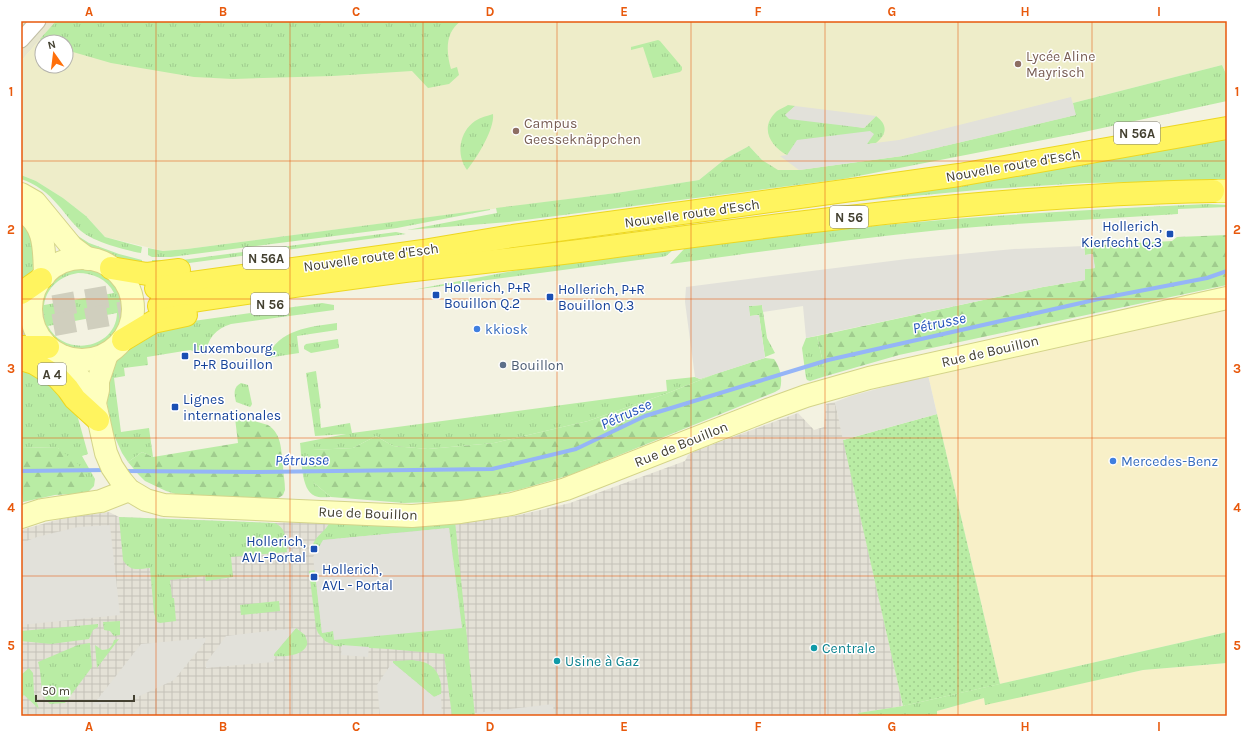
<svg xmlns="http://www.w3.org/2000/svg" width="1248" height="737" font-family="Karla,sans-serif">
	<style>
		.residential { fill: #e7e6ce }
		.commercial { fill: #f8f0c8 }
		.industrial { fill: url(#industrial-grid) }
		.education { fill: #eeedc9; fill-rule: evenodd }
		.grass { fill: url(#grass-tufts); fill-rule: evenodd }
		.forest { fill: url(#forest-firs) }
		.garden { fill: url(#garden-dots) }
		.parking { fill: #e2e1da }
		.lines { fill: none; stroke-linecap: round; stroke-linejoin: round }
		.stream { stroke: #95b5f7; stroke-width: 4 }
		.highway-tunnel { stroke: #d0cfbe; stroke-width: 22; stroke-dasharray: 22 11; stroke-linecap: butt }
		.street-casing { stroke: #c1bea5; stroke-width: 17 }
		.secondary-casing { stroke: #d4d489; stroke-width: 24 }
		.primary-casing { stroke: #f0e952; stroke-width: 24 }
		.highway-casing { stroke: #edd720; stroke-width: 24 }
		.street { stroke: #fff; stroke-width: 15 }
		.secondary { stroke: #feffbe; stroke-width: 22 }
		.primary { stroke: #fffc8d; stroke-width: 22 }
		.highway { stroke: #fff45f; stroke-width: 22 }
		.grid { fill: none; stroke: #e8590c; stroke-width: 1; stroke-opacity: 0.55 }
		.education-dot { fill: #8d6e63; stroke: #fff; stroke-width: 1.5 }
		.transit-dot { fill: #1a4fb4; stroke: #fff; stroke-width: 1.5 }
		.shop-dot { fill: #3f7fe0; stroke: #fff; stroke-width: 1.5 }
		.service-dot { fill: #5c6f8a; stroke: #fff; stroke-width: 1.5 }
		.culture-dot { fill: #0f9aa8; stroke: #fff; stroke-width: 1.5 }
		.labels { text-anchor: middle; stroke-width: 3; stroke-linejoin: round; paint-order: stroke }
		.shield { fill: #fff; stroke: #7c7a6f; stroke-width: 1 }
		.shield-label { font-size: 13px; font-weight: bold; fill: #444131 }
		.education-label { font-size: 14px; fill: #785e54; stroke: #fff; text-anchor: start }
		.street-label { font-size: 14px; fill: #444131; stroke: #fff }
		.transit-label { font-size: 14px; fill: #164399; stroke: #fff; text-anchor: start }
		.shop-label { font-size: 14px; fill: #366cbe; stroke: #fff; text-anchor: start }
		.service-label { font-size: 14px; fill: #4e5e75; stroke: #fff; text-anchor: start }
		.culture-label { font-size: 14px; fill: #0d838f; stroke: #fff; text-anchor: start }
		.water-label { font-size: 15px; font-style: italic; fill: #2151b9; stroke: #fff }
		.neatline { fill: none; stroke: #e8590c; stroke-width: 1.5 }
		.grid-label { font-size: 13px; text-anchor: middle; font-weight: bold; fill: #e8590c }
	</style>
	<defs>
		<pattern id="industrial-grid" width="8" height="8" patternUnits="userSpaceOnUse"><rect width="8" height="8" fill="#e4e1d6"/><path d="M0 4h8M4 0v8" fill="none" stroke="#c5c2b8"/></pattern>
		<pattern id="grass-tufts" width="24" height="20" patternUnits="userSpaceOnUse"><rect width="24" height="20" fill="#b9eca4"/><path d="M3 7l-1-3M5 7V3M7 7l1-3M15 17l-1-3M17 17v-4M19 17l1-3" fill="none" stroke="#a0cc8e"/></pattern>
		<pattern id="forest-firs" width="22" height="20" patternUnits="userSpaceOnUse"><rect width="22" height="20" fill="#b9eca4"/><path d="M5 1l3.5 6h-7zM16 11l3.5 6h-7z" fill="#a0cc8e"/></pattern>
		<pattern id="garden-dots" width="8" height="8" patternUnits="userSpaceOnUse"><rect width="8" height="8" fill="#b9eca4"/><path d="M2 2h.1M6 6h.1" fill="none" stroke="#a0cc8e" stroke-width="1.8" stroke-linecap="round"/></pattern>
	</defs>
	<rect width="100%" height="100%" fill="#f3f2e1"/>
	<path class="residential" d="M21 21H56L21 61Z"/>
	<g class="commercial">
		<path d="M1227 309V632L1000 684 928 375Z"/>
		<path d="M1227 663V716H937V711L984 698 985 704 1143 670Z"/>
	</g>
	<path class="industrial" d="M835 402 903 706 859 713V716H21V531L24 529 64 518 109 512 119 517 274 523 330 521H455L515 516 570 503 685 461 688 455 695 451 798 413 814 430 824 427 826 404Z"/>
	<path class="education" d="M56 21H1227V76L1222 65 1073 103 1076 115 902 156 799 170H777L762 160 749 146 725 159 699 180 616 193 187 249 163 251 105 237 86 216 63 198 36 181 21 175V61ZM42 42H66V66H42Z"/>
	<g class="grass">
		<path d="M56 21H461C445 32 446 52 451 69L457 67 459 75 449 84 428 88 412 71 333 76 233 79 194 77 111 63 66 50V42H42L40 39Z"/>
		<path d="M658 40 660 41 682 67V70L680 72 653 78 643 47 631 50V47Z"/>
		<path d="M1222 65 1227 76V101L1084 132 843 179 509 222 407 230 497 213 496 208 616 193 699 180 725 159 749 146 762 160 778 170H799L902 156 1075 115 1073 103Z"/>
		<path d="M788 105 795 106 785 115 864 128 876 116C888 125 887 134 876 143L787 155C770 146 759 127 777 111 780 109 785 107 788 105Z"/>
		<path d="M493 114C495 129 476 159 467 170 456 155 459 132 475 121 481 117 487 116 493 114Z"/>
		<path d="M1227 139V181L1084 183 988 189 850 202Z"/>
		<path d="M21 175 36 181 63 198 86 216 105 237 142 247 141 253C124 250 94 242 81 231 72 223 66 214 58 205 48 193 36 184 21 179Z"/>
		<path d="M21 185 78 236 89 243 119 254 142 260V268L113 260 93 252Z"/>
		<path d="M1208 204 1227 205V207L1178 209V214C1099 219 1019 223 940 230 850 239 760 252 670 264L685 248C752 240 818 231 884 225 992 215 1100 209 1208 204Z"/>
		<path d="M490 209V210L397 228 171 257H152L148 255V248L163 251 187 249Z"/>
		<path d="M21 216 33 229 36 272 21 287Z"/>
		<path d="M396 232 406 234 152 268V260H182Z"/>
		<path d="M673 250 666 256 661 257 412 290 518 270Z"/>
		<path d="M82 266C146 276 131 356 79 352 34 349 23 287 65 269 70 267 76 267 82 266ZM78 273C93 273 107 279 114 293L44 305C47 287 60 276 78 273ZM117 313C116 349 64 358 48 326Z"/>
		<path d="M322 303 334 305V310L231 324C216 329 207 338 206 355L190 350 147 357 148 365 124 368 125 376 114 378 121 432 149 428 153 457 142 452 128 462 122 453 113 433 104 388 116 359 137 340 145 335 186 322Z"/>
		<path d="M762 305 767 338 775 353 765 357 759 315 750 316 748 306Z"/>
		<path d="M337 323V330L297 336 299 353 267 358C279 329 309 327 337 323Z"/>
		<path d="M817 336 826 376 810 381 807 380 806 378 802 348 806 338Z"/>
		<path d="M338 339 339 348 311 353 304 349V346L306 344Z"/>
		<path d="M21 366 69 396 78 418 88 454 82 456 95 479 94 486 87 493 58 448 21 447Z"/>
		<path d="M316 371 321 408 319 409 321 428 350 423 352 433 667 391 666 380 695 377 700 379 715 374 668 393 588 421 494 443 428 449 393 446 376 436 353 448 312 450 314 483 331 497C326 497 319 498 315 496 300 490 302 457 300 443L346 434 315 436 306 373Z"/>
		<path d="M241 383 248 385 252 404 251 406 250 407 236 402C234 394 233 387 241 383Z"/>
		<path d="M119 517 274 523C287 527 286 541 287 552L231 557 233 577 206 581 205 576 170 580 172 598H174L176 621 160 623 157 622 154 613 150 568C138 569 130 572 123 560Z"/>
		<path d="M330 521H455L475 716H452L444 654 388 649 335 646 325 641 318 633 316 628 309 571 315 570 322 633 333 631 462 628 449 528 324 540 320 546 312 547C316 534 327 531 330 521Z"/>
		<path d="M279 601 280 611 241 615 240 605Z"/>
		<path d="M120 621V635L114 636 110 631 104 630 103 622Z"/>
		<path d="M98 624V627L93 630 89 639 51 644 21 641V631Z"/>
		<path d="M296 628 305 635C306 638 308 642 307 645 303 656 284 657 274 656V654Z"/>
		<path d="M1227 632V663L1143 670 985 705 984 698 937 711V716H859L858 713 903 706Z"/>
		<path d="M119 639 97 668 95 645 102 650C109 650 112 647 114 640Z"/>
		<path d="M90 643 92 667 65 703 50 704C38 693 43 677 38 662L78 645Z"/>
		<path d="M412 660C417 661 423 661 428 664 438 669 443 683 441 694L434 697 393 663V661H396Z"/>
		<path d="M29 668 33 673 34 694 39 709 24 695 21 698V675Z"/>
	</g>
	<g class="forest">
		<path d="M1227 235V285L899 355 826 376 817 336 1043 287 1085 280V269L1095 268 1092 254 1085 255 1084 246 1172 241 1177 237Z"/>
		<path d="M765 358 774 359C780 367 783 379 780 389L775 392 570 475 518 490 465 501 404 503 331 497 314 483 307 456 312 450 353 448 376 436 393 446 428 449 494 443 588 421 668 393 715 374Z"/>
		<path d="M240 417 268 425C282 434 281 450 283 465 283 473 285 481 285 490L283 495 277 499 182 496 166 491 145 481 138 474 128 462 142 452 153 457 238 443 235 418Z"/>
		<path d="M21 447 58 448 79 465 88 484 87 493 55 495 23 502 21 484Z"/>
	</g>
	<path class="garden" d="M937 414 1000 684 903 706 843 440Z"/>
	<g class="parking">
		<path d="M1071 97 1076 115 902 156 799 170 780 156 787 155 797 140 870 131 874 134 867 144 899 140Z"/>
		<path d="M795 106 876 116 864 128 789 119 785 115Z"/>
		<path d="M1084 246 1085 255 1093 254 1095 268 1085 269V280L1043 287 806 338 803 306 763 312 762 305 749 306 750 316 759 315 765 358 700 379 695 377 685 302 686 287 907 259 1014 249Z"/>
		<path d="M928 375 937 414 843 440 835 402 851 396Z"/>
		<path d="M110 525 120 615 21 625V543L37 537 78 527Z"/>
		<path d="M449 528 462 628 334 640 333 631 322 633 313 557 323 540Z"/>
		<path d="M296 628 274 654V662L206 668V663L226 636Z"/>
		<path d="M206 638 205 642 174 680 129 701 93 705 141 644Z"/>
		<path d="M342 645 369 647 368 657 341 655Z"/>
		<path d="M393 661V663L434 697 441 694 442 716H380L377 685Z"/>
		<path d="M553 704 554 716H475V713Z"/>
	</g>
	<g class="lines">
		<g class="stream">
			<path d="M21 471 107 470"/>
			<path d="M123 471 258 472 492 469 576 449 645 416 828 360 1103 298 1207 278 1227 271"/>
		</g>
		<g class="highway-tunnel">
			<path d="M21 312 156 288"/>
			<path d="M21 331 159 306"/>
		</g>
		<g class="street-casing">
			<path id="street" d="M21 40 38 21"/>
		</g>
		<g class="secondary-casing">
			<g id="secondary">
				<path d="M21 194 35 202 72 247 88 259"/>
				<path d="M22 211C46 224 44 251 45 275"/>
				<circle cx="82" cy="309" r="51"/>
				<path d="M107 354 98 381V390L95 403 106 453 112 467 120 479 129 490 146 500 164 505 412 516 461 512 512 504 566 489 770 409 806 396 869 378 1227 298"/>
				<path d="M64 357 81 380 86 392 95 403"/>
				<path d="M21 517 42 510 101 501 129 490"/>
			</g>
		</g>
		<g class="primary-casing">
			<path id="primary" d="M1213 191H1227"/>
		</g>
		<g class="highway-casing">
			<g id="highway">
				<path d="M111 268 147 274 179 270"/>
				<path d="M156 288 423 251 513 236 881 186 959 175 1227 128"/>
				<path d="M21 293 41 279"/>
				<path d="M159 306C247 293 335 279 423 269 478 263 532 257 587 250 795 222 1003 195 1213 191"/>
				<path d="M123 340 153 322 186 315"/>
				<path d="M21 347H48"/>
				<path d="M21 359 34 363 57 377 68 389 75 399 98 420"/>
			</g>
		</g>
		<use href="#street" class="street"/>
		<use href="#secondary" class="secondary"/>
		<use href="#primary" class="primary"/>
		<use href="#highway" class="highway"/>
	</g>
	<path class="grid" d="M156 21V716M290 21V716M423 21V716M557 21V716M691 21V716M825 21V716M958 21V716M1092 21V716M21 161H1227M21 299H1227M21 438H1227M21 576H1227"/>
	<g class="education-dot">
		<circle cx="1018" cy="64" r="4"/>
		<circle cx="516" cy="131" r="4"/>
	</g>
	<g class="transit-dot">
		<rect x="1166" y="230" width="8" height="8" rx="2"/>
		<rect x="432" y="291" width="8" height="8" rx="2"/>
		<rect x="546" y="293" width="8" height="8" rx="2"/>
		<rect x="181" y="352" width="8" height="8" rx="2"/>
		<rect x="171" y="403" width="8" height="8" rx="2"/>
		<rect x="310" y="545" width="8" height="8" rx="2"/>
		<rect x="310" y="573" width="8" height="8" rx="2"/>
	</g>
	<g class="shop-dot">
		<circle cx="477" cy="329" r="4"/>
		<circle cx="1113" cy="461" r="4"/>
	</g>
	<circle class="service-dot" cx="503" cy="365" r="4"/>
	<g class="culture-dot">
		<circle cx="814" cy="648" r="4"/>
		<circle cx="557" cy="661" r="4"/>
	</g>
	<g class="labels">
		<g class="shield">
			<rect x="1114" y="122" width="46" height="22" rx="3"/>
			<rect x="830" y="206" width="38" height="22" rx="3"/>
			<rect x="243" y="247" width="46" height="22" rx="3"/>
			<rect x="251" y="293" width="38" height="22" rx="3"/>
			<rect x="38" y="363" width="28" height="22" rx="3"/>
		</g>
		<g class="shield-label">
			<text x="1137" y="138">N 56A</text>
			<text x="849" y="222">N 56</text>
			<text x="266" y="263">N 56A</text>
			<text x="270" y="309">N 56</text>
			<text x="52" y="379">A 4</text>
		</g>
		<g class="education-label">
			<text x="1026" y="61">Lycée Aline<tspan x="1026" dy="16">Mayrisch</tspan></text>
			<text x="524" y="128">Campus<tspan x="524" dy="16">Geesseknäppchen</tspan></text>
		</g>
		<g class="street-label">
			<text transform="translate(1013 165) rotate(-10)" y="5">Nouvelle route d'Esch</text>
			<text transform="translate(692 213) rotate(-8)" y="5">Nouvelle route d'Esch</text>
			<text transform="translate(371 257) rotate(-8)" y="5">Nouvelle route d'Esch</text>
			<text transform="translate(990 351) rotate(-13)" y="5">Rue de Bouillon</text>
			<text transform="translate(681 444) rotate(-22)" y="5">Rue de Bouillon</text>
			<text transform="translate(368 513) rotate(2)" y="5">Rue de Bouillon</text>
		</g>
		<g class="transit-label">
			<text x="1162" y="231" text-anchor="end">Hollerich,<tspan x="1162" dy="16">Kierfecht Q.3</tspan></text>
			<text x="444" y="292">Hollerich, P+R<tspan x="444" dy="16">Bouillon Q.2</tspan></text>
			<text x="558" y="294">Hollerich, P+R<tspan x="558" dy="16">Bouillon Q.3</tspan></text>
			<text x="193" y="353">Luxembourg,<tspan x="193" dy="16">P+R Bouillon</tspan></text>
			<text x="183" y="404">Lignes<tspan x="183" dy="16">internationales</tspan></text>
			<text x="306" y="546" text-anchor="end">Hollerich,<tspan x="306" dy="16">AVL-Portal</tspan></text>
			<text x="322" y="574">Hollerich,<tspan x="322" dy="16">AVL - Portal</tspan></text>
		</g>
		<g class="shop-label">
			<text x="485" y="334">kkiosk</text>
			<text x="1121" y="466">Mercedes-Benz</text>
		</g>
		<g class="service-label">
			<text x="511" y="370">Bouillon</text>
		</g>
		<g class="culture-label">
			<text x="822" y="653">Centrale</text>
			<text x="565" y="666">Usine à Gaz</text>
		</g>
		<g class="water-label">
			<text transform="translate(939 323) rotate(-12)" y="5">Pétrusse</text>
			<text transform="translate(626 414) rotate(-24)" y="5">Pétrusse</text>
			<text transform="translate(302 460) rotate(-1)" y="5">Pétrusse</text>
		</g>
	</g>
	<rect width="1248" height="737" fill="none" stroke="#ffffff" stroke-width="44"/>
	<g transform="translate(54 54) rotate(346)"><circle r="19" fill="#ffffff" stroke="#b4b3ad"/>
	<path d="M0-3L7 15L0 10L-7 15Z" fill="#ff700b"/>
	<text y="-6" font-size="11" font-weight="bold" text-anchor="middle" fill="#444131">N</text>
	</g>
	<path d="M36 695v6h98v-6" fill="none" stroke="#444131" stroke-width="2"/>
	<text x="42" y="695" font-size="12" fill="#444131" stroke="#ffffff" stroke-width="3" paint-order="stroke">50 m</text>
	<rect x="22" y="22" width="1204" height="693" class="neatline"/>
	<g class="grid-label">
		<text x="89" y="16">A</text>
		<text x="223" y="16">B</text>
		<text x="356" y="16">C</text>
		<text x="490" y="16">D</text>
		<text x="624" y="16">E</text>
		<text x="758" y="16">F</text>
		<text x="892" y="16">G</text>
		<text x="1025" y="16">H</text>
		<text x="1159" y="16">I</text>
		<text x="11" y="96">1</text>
		<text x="1237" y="96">1</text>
		<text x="11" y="234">2</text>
		<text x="1237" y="234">2</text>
		<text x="11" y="373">3</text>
		<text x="1237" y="373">3</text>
		<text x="11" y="512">4</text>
		<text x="1237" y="512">4</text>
		<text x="11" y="650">5</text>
		<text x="1237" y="650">5</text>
		<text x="89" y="731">A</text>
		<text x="223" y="731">B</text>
		<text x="356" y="731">C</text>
		<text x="490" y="731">D</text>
		<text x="624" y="731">E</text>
		<text x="758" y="731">F</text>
		<text x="892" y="731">G</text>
		<text x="1025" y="731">H</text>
		<text x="1159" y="731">I</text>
	</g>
</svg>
